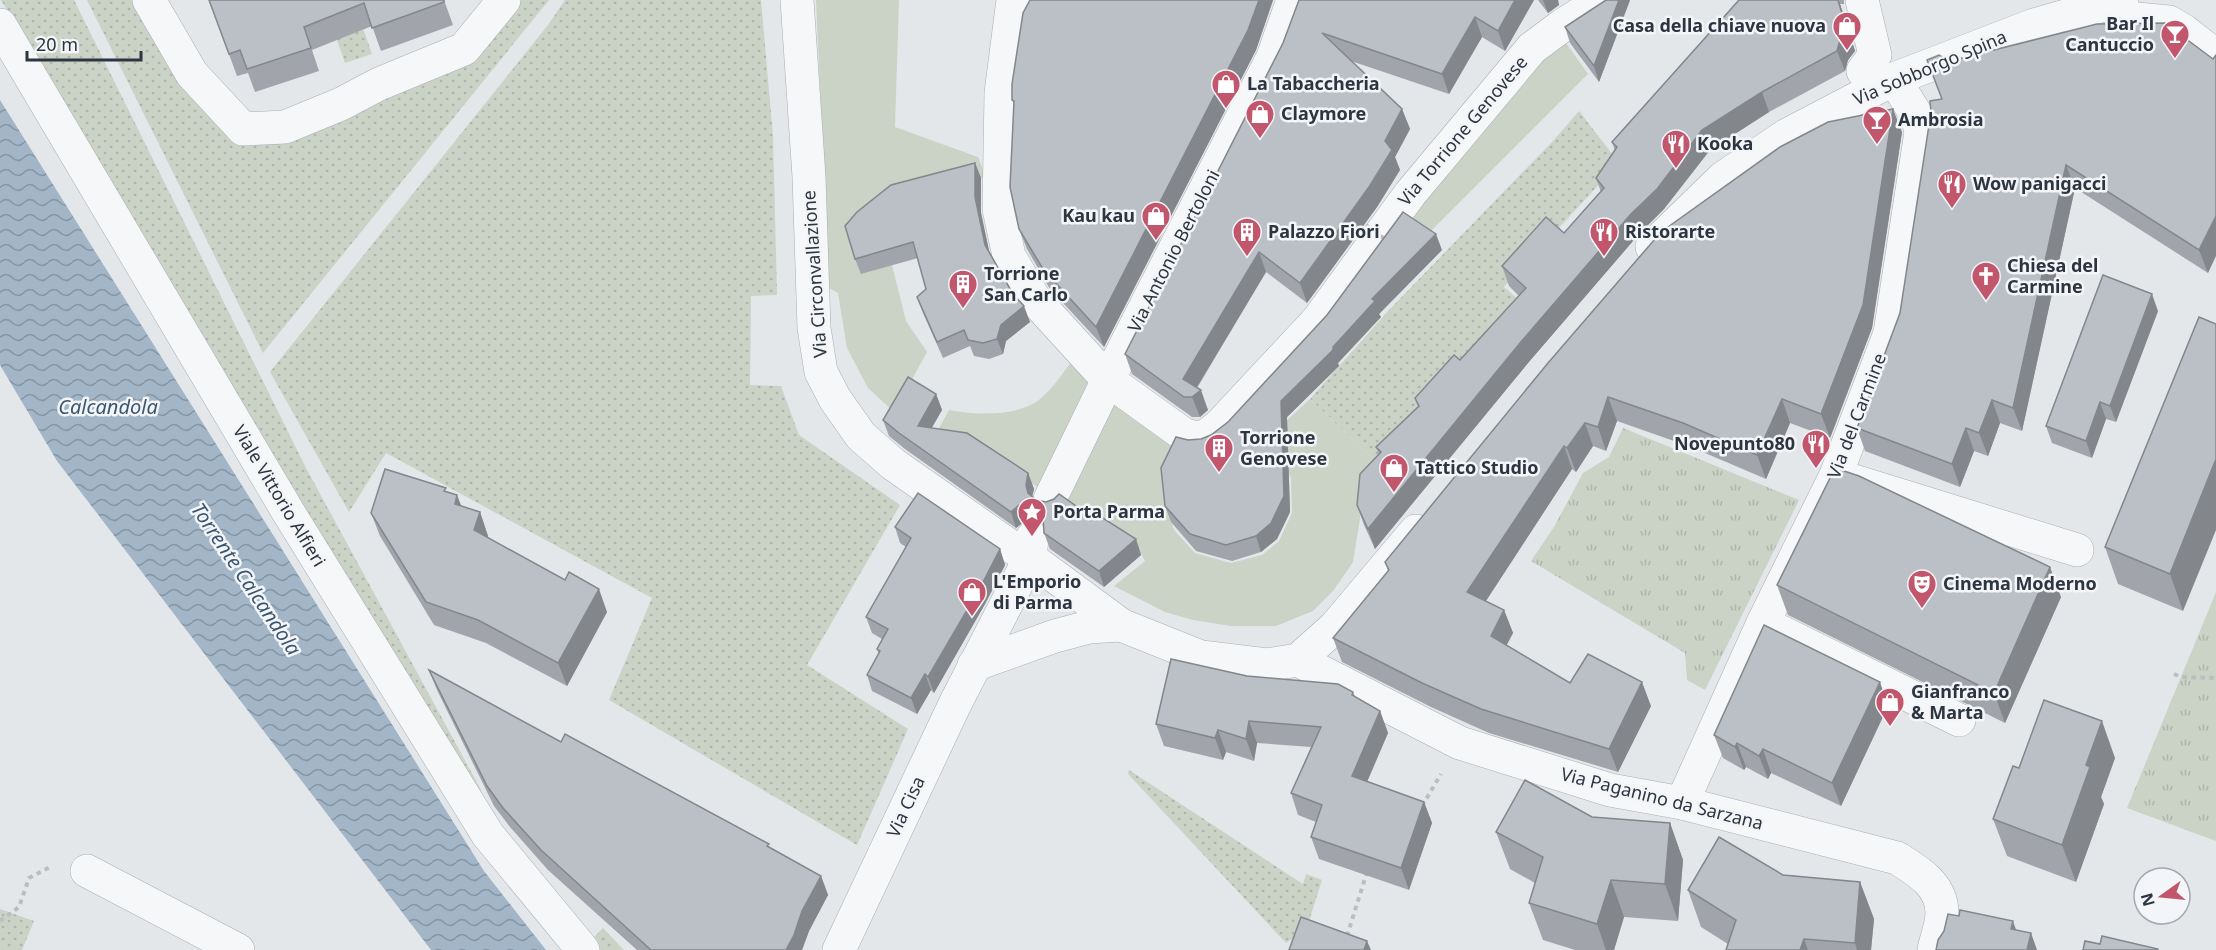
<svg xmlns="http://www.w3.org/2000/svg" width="2216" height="950" font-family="'Noto Sans',sans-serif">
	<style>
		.grass { fill: url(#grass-dots) }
		.park { fill: url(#park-tufts) }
		.garden { fill: #cad3c6 }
		.water { fill: url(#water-waves) }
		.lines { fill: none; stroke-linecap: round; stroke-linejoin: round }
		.minor-casing { stroke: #a9aeb4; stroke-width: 34 }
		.path { stroke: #babdc2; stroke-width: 4; stroke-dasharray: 4.5 4.5; stroke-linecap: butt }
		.minor { stroke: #f6f7f9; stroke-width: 33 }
		.path-bridge { stroke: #babdc2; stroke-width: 4; stroke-dasharray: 4.5 4.5; stroke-linecap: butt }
		.wall { fill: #a1a5ab }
		.shaded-wall { fill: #83868b }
		.building { fill: #bbc0c7; stroke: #83868b; stroke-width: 1.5 }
		.labels { text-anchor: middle; stroke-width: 5; stroke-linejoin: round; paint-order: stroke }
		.poi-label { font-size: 18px; font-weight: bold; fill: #2d3541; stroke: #f3f5f8; text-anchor: start }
		.street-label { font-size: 18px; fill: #2d3541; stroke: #f3f5f8 }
		.water-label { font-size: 20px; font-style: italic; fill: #3b5671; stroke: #f3f5f8 }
	</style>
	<defs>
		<pattern id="grass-dots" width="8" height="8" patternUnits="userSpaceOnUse" patternTransform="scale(1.5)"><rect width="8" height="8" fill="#cad3c6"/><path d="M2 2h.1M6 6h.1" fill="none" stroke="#aeb6ab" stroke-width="1.8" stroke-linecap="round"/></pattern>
		<pattern id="park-tufts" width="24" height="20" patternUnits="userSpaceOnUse" patternTransform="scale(1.5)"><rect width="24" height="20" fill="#cad3c6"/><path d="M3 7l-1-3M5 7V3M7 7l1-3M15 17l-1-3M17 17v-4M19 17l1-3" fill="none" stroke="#aeb6ab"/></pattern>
		<pattern id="water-waves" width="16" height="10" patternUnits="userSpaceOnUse" patternTransform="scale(1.5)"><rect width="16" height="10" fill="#a2b6c7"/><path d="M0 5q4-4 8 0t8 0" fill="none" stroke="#8495a3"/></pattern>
	</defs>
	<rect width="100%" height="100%" fill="#e4e7ea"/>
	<g class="grass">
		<path d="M1 0H74L306 468 481 790 474 794Z"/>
		<path d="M87 0H140L184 80 288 138 516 0H549L263 353Z"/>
		<path d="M323 0H353L372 54 345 63Z"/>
		<path d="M565 0H761L773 136 777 295 751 296 750 385 781 386 799 435 900 505 807 665 908 729 857 845 609 700 652 598 386 453 349 512 270 372 548 25Z"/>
		<path d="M1579 111 1619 163 1504 287 1527 307 1380 465 1310 399 1389 310 1553 141Z"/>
		<path d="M1129 770 1303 884 1306 874 1322 880 1304 937 1293 938 1286 943 1128 774Z"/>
		<path d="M0 909 34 921 22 950H0Z"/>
		<path d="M603 928 624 950H594L588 943Z"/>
	</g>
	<g class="park">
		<path d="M1623 428 1799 500 1705 690 1687 680 1685 653 1531 561 1554 527 1583 473 1609 457Z"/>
		<path d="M2216 592V841L2127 808Z"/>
	</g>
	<g class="garden">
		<path d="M816 0H899L895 127 978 157 986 177 897 201 861 274 892 265 906 321 927 352 894 412 868 388 847 348 838 293 829 288Z"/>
		<path d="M1564 40 1588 74 1364 298 1391 240 1544 55Z"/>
		<path d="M1070 364 1090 377 1039 488 974 444 934 437 949 410C974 415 1019 417 1040 399 1052 390 1061 375 1070 364Z"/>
		<path d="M1310 399 1380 465 1364 494 1353 562 1333 591 1313 611 1276 626H1231L1193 620 1165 612 1114 586 1145 561 1137 547 1065 501 1114 402 1179 451 1166 506 1174 530 1195 553 1231 563 1262 555 1279 541 1292 513 1291 478 1283 459 1266 440Z"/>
	</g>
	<path class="water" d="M0 100 484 871 546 950H431L57 461 0 365Z"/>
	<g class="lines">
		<g class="minor-casing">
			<g id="minor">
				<path d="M149 0 192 74 243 129 285 127 341 104 379 84 464 49 504 0"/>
				<path d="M797 0 809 177 814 328 821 372 835 399 861 436 893 464 1007 544 1030 558 1121 625 1201 657 1267 665 1298 660 1335 627 1416 531"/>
				<path d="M1013 0 1001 93 999 209 1009 256 1035 300 1108 380 1183 434C1202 441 1205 437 1220 425L1318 320 1410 194 1532 48 1563 25 1602 0"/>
				<path d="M1862 0 1875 55 1863 71"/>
				<path d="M2137 19 2169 22 2184 31 2216 56"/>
				<path d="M0 25 287 510 488 835 583 950"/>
				<path d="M1652 247 1723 178 1787 135 1871 91 1894 79 2034 25 2122 0"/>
				<path d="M1854 481 2077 550"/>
				<path d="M1050 499 1108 380 1273 57 1293 0"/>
				<path d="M1763 623 1959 720"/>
				<path d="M1298 660 1460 743 1610 790 1682 803 1897 858C1918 871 1942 885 1942 913 1942 925 1936 939 1934 950"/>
				<path d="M974 665 1055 636 1089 627 1121 625"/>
				<path d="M1682 803 1763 623 1836 475 1890 333 1921 132 1917 116 1894 79"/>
				<path d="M87 871 238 950"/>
				<path d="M839 950 955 704 1030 558 1032 538"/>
			</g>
		</g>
		<g class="path">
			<path d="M2174 674 2181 677 2216 678"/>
			<path d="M1422 806 1441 774"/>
			<path d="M0 921 19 907 29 878 52 866"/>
			<path d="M1347 936 1367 872"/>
		</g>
		<use href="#minor" class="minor"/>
		<path class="path-bridge" d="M1366 225 1386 240"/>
	</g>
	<g class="wall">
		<path d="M209 0H444L453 25 381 51 372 26 312 50 319 71 255 92 248 73 237 76Z"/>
		<path d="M1030 0H1273L1256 50 1104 347 1050 289 1027 249 1019 229 1014 104 1012 100Z"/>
		<path d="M1299 0H1534L1505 51 1482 37 1449 94 1351 61 1402 109 1410 129 1395 157 1400 170 1377 207 1307 303 1266 272 1197 388 1208 410 1200 417H1192L1132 374 1125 354 1283 43Z"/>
		<path d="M1538 0H1558L1559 5 1548 13Z"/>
		<path d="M1630 0 1599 82 1570 43 1565 27Z"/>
		<path d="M1739 0H1844V4H1840L1855 51 1848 60 1845 71 1769 112 1710 150 1664 209 1639 234 1528 363 1375 549 1364 525 1357 505 1379 455 1376 447 1418 407 1415 398 1460 360 1519 296 1509 286 1502 266 1564 233 1601 192 1596 178 1615 151 1612 142Z"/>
		<path d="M2165 23 2208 273 2075 188 2022 431 2000 423 1988 456 1974 451 1960 487 1865 451 1857 428 1900 313 1954 64Z"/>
		<path d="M1902 132 1872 328 1830 438 1790 423 1766 479 1691 447 1617 421 1606 451 1593 446 1576 472 1572 469 1486 601 1504 610 1513 633 1506 645 1570 683 1651 706 1618 772 1489 733 1431 707 1342 662 1333 638 1388 571 1385 562Z"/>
		<path d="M975 163 981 178V213L989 251 1030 322 1006 341 1003 354 989 359 974 356 970 346 943 358 923 313 917 297 926 289 918 258 861 274 855 259Z"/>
		<path d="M1442 250 1379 314 1381 317 1338 363 1339 366 1287 417 1290 512 1277 539 1261 552 1232 561 1196 551 1171 522 1165 506 1188 440 1201 439 1211 435Z"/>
		<path d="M2158 311 2116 422 2106 419 2092 458 2052 443 2046 426Z"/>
		<path d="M2199 317 2183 611 2118 584 2105 547Z"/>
		<path d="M936 394 942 410 932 428 1028 473 1034 489 1032 497 1036 500 1082 510 1136 539 1141 555 1104 587 1050 549 1044 533V524L1042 522 1033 519 1025 521 1016 528 905 449 889 436 883 420Z"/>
		<path d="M447 492 462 506 480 512 488 536V538L607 612 567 686 486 643 434 625 380 536 371 513Z"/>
		<path d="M895 527 1000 549 1005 565 985 604 934 693 931 690 917 714 872 691 867 675 879 655 877 649 882 639 872 633 866 617 906 547 900 543Z"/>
		<path d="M1777 585 2061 597 2005 723 1788 615Z"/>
		<path d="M429 670 561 742 771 848 821 876 828 895 809 931 802 950H637L548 870 510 827 494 806 437 690Z"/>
		<path d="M1247 676 1353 692 1355 697 1380 711 1388 733 1367 782 1424 802 1432 823 1409 890 1319 859 1311 837 1316 822 1298 815 1291 793 1311 747 1257 743 1254 761 1226 752 1223 760 1164 746 1156 724Z"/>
		<path d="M1888 706 1841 806 1771 773 1768 779 1746 767 1744 770 1723 758 1714 735Z"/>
		<path d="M2115 758 2101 797 2104 804 2076 882 2007 856 1993 819 2019 768Z"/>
		<path d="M1592 817 1670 823 1683 860 1678 921 1624 917 1614 950H1575L1543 940 1529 903 1535 883 1510 869 1496 832Z"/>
		<path d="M1783 875 1860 882 1874 919 1871 950H1726L1728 944 1701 927 1688 890Z"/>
	</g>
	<g class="shaded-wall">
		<path d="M1259 0H1273L1256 50 1104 347 1096 327Z"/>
		<path d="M1515 0H1534L1505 51 1498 31Z"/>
		<path d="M1543 0H1558L1559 5 1548 13Z"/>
		<path d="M1619 0H1630L1599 82 1594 66Z"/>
		<path d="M1838 0 1840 4 1855 51 1848 60 1845 71 1837 51Z"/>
		<path d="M1475 17 1482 37 1449 94 1442 74Z"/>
		<path d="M1762 92 1769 112 1710 150 1664 209 1639 234 1528 363 1375 549 1368 529 1520 343 1702 130Z"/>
		<path d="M1402 109 1410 129 1395 157 1400 170 1377 207 1307 303 1300 283 1385 141Z"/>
		<path d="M1893 109 1902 132 1872 328 1830 438 1821 414Z"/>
		<path d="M975 163 981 178V213L991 260 985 245 975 197Z"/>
		<path d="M2066 165 2075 188 2022 431 2013 408Z"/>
		<path d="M2216 216V256L2208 273 2199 250Z"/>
		<path d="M1436 234 1442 250 1379 314 1381 317 1338 363 1339 366 1287 417 1290 512 1277 539 1261 552 1256 536 1281 401 1333 347 1372 299Z"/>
		<path d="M1259 252 1266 272 1191 397 1183 379Z"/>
		<path d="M2152 294 2158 311 2116 422 2110 406Z"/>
		<path d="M1024 306 1030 322 1006 341 1003 354 997 339 1001 325Z"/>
		<path d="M1201 390 1208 410 1200 417 1192 397Z"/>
		<path d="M936 394 942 410 923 442 918 426Z"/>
		<path d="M1608 397 1617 421 1606 451 1598 427Z"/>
		<path d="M1782 399 1790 423 1766 479 1757 455Z"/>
		<path d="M1992 400 2000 423 1988 456 1979 433Z"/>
		<path d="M2100 402 2106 419 2092 458 2086 441Z"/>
		<path d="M1585 423 1593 446 1576 472 1567 448Z"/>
		<path d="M1966 428 1974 451 1960 487 1952 464Z"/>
		<path d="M1564 446 1572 469 1476 616 1467 592Z"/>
		<path d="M2216 459V530L2183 611 2170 574Z"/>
		<path d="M1028 473 1034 489 1031 501 1034 509 1026 485Z"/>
		<path d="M457 495 466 518 455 504Z"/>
		<path d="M1019 505 1025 521 1016 528 1011 512Z"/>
		<path d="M480 512 488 536 482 554 474 530Z"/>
		<path d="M1136 539 1141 555 1104 587 1099 571Z"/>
		<path d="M1000 549 1005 565 985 604 934 693 928 677Z"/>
		<path d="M2050 567 2061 597 2005 723 1994 693Z"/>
		<path d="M599 589 607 612 567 686 558 663Z"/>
		<path d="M1504 610 1513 633 1499 660 1491 636Z"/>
		<path d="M925 674 931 690 917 714 911 698Z"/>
		<path d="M1642 682 1651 706 1618 772 1609 749Z"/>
		<path d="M1880 682 1888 706 1841 806 1832 783Z"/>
		<path d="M1380 711 1388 733 1360 798 1352 776Z"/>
		<path d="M1249 721 1257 743 1254 761 1246 739Z"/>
		<path d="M2102 721 2115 758 2101 797 2104 804 2076 882 2062 845 2086 765Z"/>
		<path d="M1218 730 1226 752 1223 760 1215 738Z"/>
		<path d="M1737 743 1746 767 1744 770 1735 747Z"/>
		<path d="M1763 749 1771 773 1768 779 1759 756Z"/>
		<path d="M1424 802 1432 823 1409 890 1401 868Z"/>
		<path d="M1670 823 1683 860 1678 921 1665 884Z"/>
		<path d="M821 876 828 895 809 931 802 950H786L802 911Z"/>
		<path d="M1611 880 1624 917 1614 950H1606L1597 924Z"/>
		<path d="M1860 882 1874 919 1871 950H1857L1855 943Z"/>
		<path d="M2013 921 2021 944 2011 929Z"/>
		<path d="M2031 933 2037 950H2027Z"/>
		<path d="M1804 939 1808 950H1800Z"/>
		<path d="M1367 941 1371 950H1364Z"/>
	</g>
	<g class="building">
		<path d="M209 0H444V2L372 28 364 3 304 27 311 48 247 69 240 50 229 54Z"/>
		<path d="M1030 0H1259L1248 30 1096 327 1043 269 1019 229 1010 187 1014 101 1012 100V84L1023 13Z"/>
		<path d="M1299 0H1515L1498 31 1475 17 1442 74 1322 33 1402 109 1385 141 1392 150 1369 187 1300 283 1259 252 1183 379 1201 390 1192 397H1184L1125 354 1283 43Z"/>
		<path d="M1606 0H1619L1594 66 1565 27Z"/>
		<path d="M1739 0H1838L1847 31 1840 40 1837 51 1762 92 1702 130 1657 189 1631 214 1520 343 1368 529 1357 505 1360 474 1381 452 1376 447 1419 406 1415 398 1454 355 1460 360 1526 288 1502 266 1546 217 1564 233 1604 188 1596 178 1617 147 1612 142Z"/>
		<path d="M2165 23 2213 59 2216 55V216L2199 250 2066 165 2013 408 1992 400 1979 433 1966 428 1952 464 1857 428 1900 313 1931 112 1930 101 1942 99 1927 60 1939 55 1954 64 1958 59 2097 24Z"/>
		<path d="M1893 109 1863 305 1821 414 1782 399 1757 455 1683 423 1608 397 1598 427 1585 423 1567 448 1564 446 1467 592 1504 610 1491 636 1570 683 1588 654 1642 682 1609 749 1481 709 1422 683 1333 638 1389 570 1385 562 1548 363 1661 232 1780 147 1828 122Z"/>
		<path d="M975 163V197L985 245 1013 294 1024 306 1001 325 997 339 983 343 968 340 964 330 937 342 917 297 926 289 913 242 855 259 845 226 857 212 891 185Z"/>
		<path d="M1403 212 1436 234 1372 299 1375 301 1333 347V350L1281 401 1284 496 1271 523 1256 536 1226 545 1190 534 1165 506 1161 468 1176 437 1188 440 1201 439 1211 435 1228 422 1327 315Z"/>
		<path d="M2103 275 2152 294 2110 406 2100 402 2086 441 2046 426Z"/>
		<path d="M2199 317 2216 324V459L2170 574 2105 547Z"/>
		<path d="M908 377 936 394 918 426 967 433 1028 473 1026 485 1028 493 1036 500 1046 502 1054 499 1059 494 1082 510 1087 508 1136 539 1099 571 1044 533 1043 515 1037 507 1028 503 1019 505 1011 512 899 433 883 420Z"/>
		<path d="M1835 468 1859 476 2050 567 1994 693 1777 585Z"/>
		<path d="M385 469 446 488 444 491 457 495 455 504 480 512 474 530 565 580 569 572 599 589 558 663 478 620 426 602 371 513Z"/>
		<path d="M918 493 1000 549 980 588 928 677 925 674 911 698 867 675 880 651 877 649 888 629 866 617 911 538 895 527Z"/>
		<path d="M1764 625 1880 682 1832 783 1763 749 1759 756 1737 743 1735 747 1714 735Z"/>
		<path d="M1171 659 1247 676 1338 684 1353 692 1352 695 1380 711 1352 776 1424 802 1401 868 1311 837 1322 805 1291 793 1321 727 1249 721 1246 739 1218 730 1215 738 1156 724Z"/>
		<path d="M429 670 561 742 565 734 769 844 767 846 821 876 802 911 794 935 786 950H651L541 850 503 808 487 786Z"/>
		<path d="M2044 700 2102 721 2086 765 2090 767 2062 845 1993 819 2013 766 2019 768Z"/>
		<path d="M1525 780 1592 817 1670 823 1665 884 1611 880 1597 924 1529 903 1543 857 1496 832Z"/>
		<path d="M1719 837 1783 875 1860 882 1855 943 1804 939 1800 950H1726L1736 920 1688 890Z"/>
		<path d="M1960 910 2013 921 2011 929 2031 933 2027 950H1936L1938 940 1944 931 1948 914 1959 916Z"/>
		<path d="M1301 917 1367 941 1364 950H1289Z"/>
		<path d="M2102 936 2158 949V950H2083L2085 941 2100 944Z"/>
	</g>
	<defs>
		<g id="shop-pin" transform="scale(1.5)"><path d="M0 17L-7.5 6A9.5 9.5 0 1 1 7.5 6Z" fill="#c2566d" stroke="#f3f5f8"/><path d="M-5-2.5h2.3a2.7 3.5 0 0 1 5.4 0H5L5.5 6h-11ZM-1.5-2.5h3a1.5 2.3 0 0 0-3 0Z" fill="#fff"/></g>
		<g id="bar-pin" transform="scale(1.5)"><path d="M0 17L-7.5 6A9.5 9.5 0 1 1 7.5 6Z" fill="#c2566d" stroke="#f3f5f8"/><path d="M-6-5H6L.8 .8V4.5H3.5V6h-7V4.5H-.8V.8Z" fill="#fff"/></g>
		<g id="restaurant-pin" transform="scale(1.5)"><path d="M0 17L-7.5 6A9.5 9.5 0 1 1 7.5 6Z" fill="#c2566d" stroke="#f3f5f8"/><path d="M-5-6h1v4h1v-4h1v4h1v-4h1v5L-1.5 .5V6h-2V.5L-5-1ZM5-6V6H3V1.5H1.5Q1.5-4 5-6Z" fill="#fff"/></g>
		<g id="building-pin" transform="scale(1.5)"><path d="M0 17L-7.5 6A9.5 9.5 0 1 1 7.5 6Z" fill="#c2566d" stroke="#f3f5f8"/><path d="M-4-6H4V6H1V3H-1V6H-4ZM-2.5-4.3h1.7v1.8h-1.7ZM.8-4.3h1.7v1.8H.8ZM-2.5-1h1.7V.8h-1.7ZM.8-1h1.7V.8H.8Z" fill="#fff"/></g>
		<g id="church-pin" transform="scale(1.5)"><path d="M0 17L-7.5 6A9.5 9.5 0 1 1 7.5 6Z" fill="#c2566d" stroke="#f3f5f8"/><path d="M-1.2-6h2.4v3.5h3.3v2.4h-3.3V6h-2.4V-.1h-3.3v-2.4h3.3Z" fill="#fff"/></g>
		<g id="sight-pin" transform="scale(1.5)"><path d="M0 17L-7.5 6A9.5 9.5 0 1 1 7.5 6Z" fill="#c2566d" stroke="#f3f5f8"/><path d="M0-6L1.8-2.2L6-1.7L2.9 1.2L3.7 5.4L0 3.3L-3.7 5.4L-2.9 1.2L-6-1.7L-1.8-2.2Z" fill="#fff"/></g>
		<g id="theatre-pin" transform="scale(1.5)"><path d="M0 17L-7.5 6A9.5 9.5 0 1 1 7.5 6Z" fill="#c2566d" stroke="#f3f5f8"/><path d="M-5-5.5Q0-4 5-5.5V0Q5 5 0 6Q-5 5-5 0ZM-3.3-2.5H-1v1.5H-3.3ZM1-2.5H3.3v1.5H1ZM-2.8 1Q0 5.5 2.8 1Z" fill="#fff"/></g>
	</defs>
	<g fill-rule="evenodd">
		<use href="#shop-pin" x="1847" y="26"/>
		<use href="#bar-pin" x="2175" y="34"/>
		<use href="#shop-pin" x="1226" y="84"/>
		<use href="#shop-pin" x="1260" y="114"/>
		<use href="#bar-pin" x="1877" y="120"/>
		<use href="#restaurant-pin" x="1676" y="144"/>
		<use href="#restaurant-pin" x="1952" y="184"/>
		<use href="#shop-pin" x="1156" y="216"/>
		<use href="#building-pin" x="1247" y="232"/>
		<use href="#restaurant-pin" x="1604" y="232"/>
		<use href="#church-pin" x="1986" y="276"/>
		<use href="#building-pin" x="963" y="284"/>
		<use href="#restaurant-pin" x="1816" y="444"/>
		<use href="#building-pin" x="1219" y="448"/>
		<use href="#shop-pin" x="1394" y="468"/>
		<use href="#sight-pin" x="1032" y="512"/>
		<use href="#theatre-pin" x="1922" y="584"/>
		<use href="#shop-pin" x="972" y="592"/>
		<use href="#shop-pin" x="1890" y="702"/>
	</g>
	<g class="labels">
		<g class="poi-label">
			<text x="2154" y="30" text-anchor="end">Bar Il<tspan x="2154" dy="21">Cantuccio</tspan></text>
			<text x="1826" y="32" text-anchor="end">Casa della chiave nuova</text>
			<text x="1247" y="90">La Tabaccheria</text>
			<text x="1281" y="120">Claymore</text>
			<text x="1898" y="126">Ambrosia</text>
			<text x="1697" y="150">Kooka</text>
			<text x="1973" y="190">Wow panigacci</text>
			<text x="1135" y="222" text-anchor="end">Kau kau</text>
			<text x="1268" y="238">Palazzo Fiori</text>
			<text x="1625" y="238">Ristorarte</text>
			<text x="2007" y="272">Chiesa del<tspan x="2007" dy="21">Carmine</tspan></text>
			<text x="984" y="280">Torrione<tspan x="984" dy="21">San Carlo</tspan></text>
			<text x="1240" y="444">Torrione<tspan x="1240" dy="21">Genovese</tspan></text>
			<text x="1795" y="450" text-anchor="end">Novepunto80</text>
			<text x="1415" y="474">Tattico Studio</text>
			<text x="1053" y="518">Porta Parma</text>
			<text x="993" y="588">L'Emporio<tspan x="993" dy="21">di Parma</tspan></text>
			<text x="1943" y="590">Cinema Moderno</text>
			<text x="1911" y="698">Gianfranco<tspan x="1911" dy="21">&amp; Marta</tspan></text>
		</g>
		<g class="street-label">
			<text transform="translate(1930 68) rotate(-23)" y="6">Via Sobborgo Spina</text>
			<text transform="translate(1463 131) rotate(-50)" y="6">Via Torrione Genovese</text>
			<text transform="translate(1174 251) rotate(-63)" y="6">Via Antonio Bertoloni</text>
			<text transform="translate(815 274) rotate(-94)" y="6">Via Circonvallazione</text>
			<text transform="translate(1857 416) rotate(-69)" y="6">Via del Carmine</text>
			<text transform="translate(279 496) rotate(59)" y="6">Viale Vittorio Alfieri</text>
			<text transform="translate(1662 799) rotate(14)" y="6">Via Paganino da Sarzana</text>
			<text transform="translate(906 807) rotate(-65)" y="6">Via Cisa</text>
		</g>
		<g class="water-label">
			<text x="108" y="414">Calcandola</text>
			<text transform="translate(246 579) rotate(56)" y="7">Torrente Calcandola</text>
		</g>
	</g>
	<g transform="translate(2162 896) rotate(255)"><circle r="28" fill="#f3f5f8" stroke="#a4a8af" stroke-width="1.5"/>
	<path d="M0-4.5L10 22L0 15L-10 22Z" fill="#c2566d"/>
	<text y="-9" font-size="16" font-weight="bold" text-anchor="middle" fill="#2d3541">N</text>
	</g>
	<path d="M27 51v9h114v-9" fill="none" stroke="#2d3541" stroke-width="3"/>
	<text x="36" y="51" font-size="18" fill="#2d3541" stroke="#f3f5f8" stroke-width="4.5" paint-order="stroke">20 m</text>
</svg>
